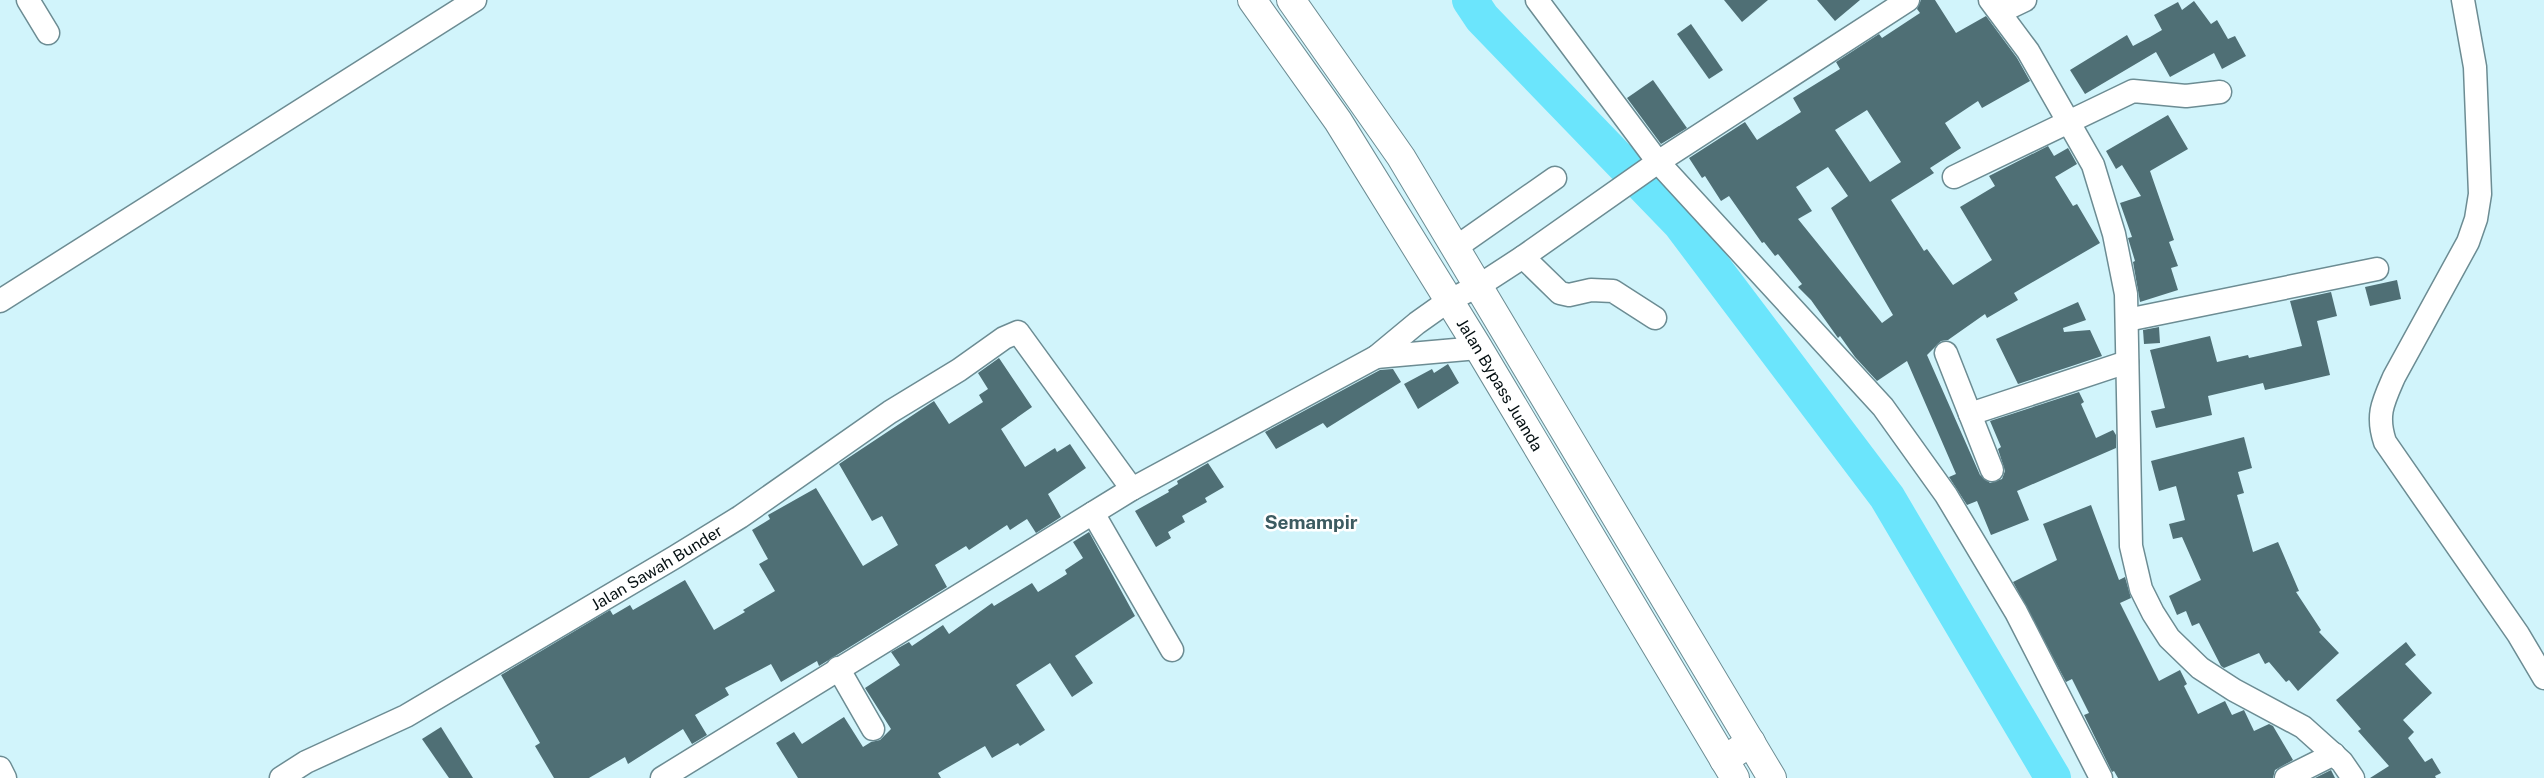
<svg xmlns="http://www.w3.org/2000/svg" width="2544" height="778" font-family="'Public Sans',sans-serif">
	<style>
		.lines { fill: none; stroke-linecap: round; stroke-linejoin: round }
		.river { stroke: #6be5fc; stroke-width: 36 }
		.building { fill: #4f6f75; fill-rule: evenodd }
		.minor-casing { stroke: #6c8c93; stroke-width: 25 }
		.major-casing { stroke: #6c8c93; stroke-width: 30 }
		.highway-casing { stroke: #6c8c93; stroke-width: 30 }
		.minor { stroke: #fff; stroke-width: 22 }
		.major { stroke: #fff; stroke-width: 28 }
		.highway { stroke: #fff; stroke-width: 28 }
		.labels { text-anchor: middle; stroke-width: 5; stroke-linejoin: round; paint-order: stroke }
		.street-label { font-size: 16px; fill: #040f11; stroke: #fff }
		.quarter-label { font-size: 19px; font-weight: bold; fill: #3c5b61; stroke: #fff }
	</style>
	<rect width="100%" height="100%" fill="#d1f4fb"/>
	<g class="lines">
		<path class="river" d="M1470 0 1482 18 1680 223 1887 497 2053 778"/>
	</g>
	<g class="building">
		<path d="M1724 0H1768L1742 22Z"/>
		<path d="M1817 0H1860L1835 21Z"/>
		<path d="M1921 0H1935L1956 33 1986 16 2017 58 2030 81 1982 108 1978 101 1945 123 1961 148 1930 168 1934 173 1891 200 1924 251 1927 249 1953 285 1992 260 1960 207 1995 186 1989 176 2048 146 2054 156 2068 148 2077 164 2055 177 2073 206 2077 204 2100 243 2014 293 2018 300 1987 318 1985 314 1948 340 1941 341 1927 355 1980 475 1990 483 2002 479 2005 471 1998 449 2001 447 1990 421 2079 392 2084 402 2081 404 2096 438 2113 430 2116 435V448L2017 491 2029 520 1991 535 1977 501 1967 505 1949 477 1956 474 1907 361 1877 381 1855 357 1840 336 1838 338 1811 300 1798 287 1802 284 1778 254 1775 256 1764 242 1762 243 1729 196 1721 201 1705 176 1702 178 1689 158 1745 122 1757 140 1801 112 1793 98 1840 69 1836 62 1879 34 1882 38 1920 13 1917 9ZM1867 110 1901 162 1870 182 1835 130ZM1828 167 1848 196 1831 208 1893 315 1882 323 1798 219 1812 211 1796 187Z"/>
		<path d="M2194 1 2211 24 2217 20 2228 39 2235 36 2246 56 2222 69 2214 53 2170 77 2156 52 2085 94 2070 70 2127 35 2133 46 2150 37 2162 30 2154 15 2178 2 2182 10Z"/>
		<path d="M1691 24 1723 70 1709 79 1677 34Z"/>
		<path d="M1653 80 1687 128 1661 144 1627 98Z"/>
		<path d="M2168 115 2188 149 2150 171 2174 240 2169 242 2178 266 2171 268 2178 290 2140 302 2133 262 2135 261 2128 238 2132 237 2120 203 2141 196 2122 165 2116 169 2106 151Z"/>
		<path d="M2397 280 2401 299 2370 306 2365 287Z"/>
		<path d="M2331 292 2337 316 2317 321 2330 375 2265 390 2263 383 2208 396 2212 415 2156 428 2151 411 2165 408 2150 350 2210 336 2217 362 2248 355 2249 358 2302 346 2290 301Z"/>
		<path d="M2078 302 2086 320 2063 328 2064 332 2090 330 2102 356 2018 384 1996 339Z"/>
		<path d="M2159 327 2160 343 2144 344 2143 330Z"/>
		<path d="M999 358 1032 407 1001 429 1025 467 1055 448 1057 452 1070 444 1086 468 1048 494 1061 517 1036 533 1027 519 1010 530 1007 525 969 550 966 546 935 565 947 587 819 666 817 661 781 682 771 664 725 688 729 695 695 715 707 735 692 744 683 729 628 764 625 757 589 778H554L535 746 540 743 501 675 610 610 613 615 630 605 633 610 685 580 714 630 745 612 743 610 775 591 759 564 768 559 752 530 770 519 768 515 816 488 863 566 898 545 882 516 872 521 839 464 934 401 949 424 983 402 979 395 988 389 978 373Z"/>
		<path d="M1448 364 1459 383 1418 409 1404 384 1432 369 1434 373Z"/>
		<path d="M1393 369 1401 382 1327 428 1323 423 1276 449 1265 432 1380 370Z"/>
		<path d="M2244 437 2252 468 2238 472 2244 493 2237 495 2253 552 2278 542 2299 591 2296 592 2321 630 2319 632 2339 653 2298 691 2289 680 2286 682 2269 662 2265 664 2259 653 2224 668 2221 666 2199 623 2192 626 2186 611 2177 615 2169 596 2201 580 2182 537 2173 539 2169 524 2185 520 2176 486 2159 491 2151 461Z"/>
		<path d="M1208 463 1224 487 1205 498 1207 502 1182 516 1185 522 1168 532 1171 538 1156 547 1135 511 1169 492 1168 490 1178 484 1177 481Z"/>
		<path d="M2091 505 2119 580 2125 577 2131 598 2120 603 2159 681 2180 670 2187 684 2184 686 2198 714 2225 701 2232 715 2244 710 2254 731 2269 724 2273 726 2293 760 2275 770 2273 778H2118L2114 771 2112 772 2084 715 2089 713 2072 679 2066 682 2013 582 2057 560 2043 524Z"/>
		<path d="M1089 532 1135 616 1075 656 1093 683 1072 697 1050 663 1016 685 1045 730 1020 746 1018 743 992 758 985 746 938 773 941 778H798L776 743 794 732 802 744 844 717 863 747 871 742 880 740 891 729 865 688 900 665 891 652 909 642 912 646 943 625 949 634 992 603 994 606 1032 583 1038 592 1067 574 1065 570 1083 558 1073 542Z"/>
		<path d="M2406 642 2416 655 2405 664 2432 693 2403 720 2414 732 2408 738 2425 762 2432 758 2441 773 2435 776 2436 778H2370L2389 766 2358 731 2361 729 2336 700Z"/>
		<path d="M441 727 473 778H449L422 739Z"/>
		<path d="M2331 770 2335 778H2315Z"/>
	</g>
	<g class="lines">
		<g class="minor-casing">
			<g id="minor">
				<path d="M28 0 48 33"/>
				<path d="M1537 0 1658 162 1883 407 1946 495 2016 612 2101 778"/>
				<path d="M1990 0 2028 51 2093 165 2114 234 2126 294 2131 546 2141 589 2153 613 2169 638 2200 668 2234 690 2303 727 2342 762 2353 778"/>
				<path d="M2463 0 2475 67 2480 194 2476 219 2468 242 2394 377C2383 402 2376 415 2385 442L2518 634 2544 678"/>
				<path d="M2000 12 2025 0"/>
				<path d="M1954 177 2133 91 2186 96 2220 92"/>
				<path d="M1455 248 1555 178"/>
				<path d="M1523 257 1560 293 1569 295 1591 290 1613 291 1655 318"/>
				<path d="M0 301 475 0"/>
				<path d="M2127 320 2377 269"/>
				<path d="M1946 353 1992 470"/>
				<path d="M1376 357 1478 348"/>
				<path d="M1970 414 2127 362"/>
				<path d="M1093 513 1172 650"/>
				<path d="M838 668 873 729"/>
				<path d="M0 768 5 778"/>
				<path id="s1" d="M281 778 306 762 406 716 675 557 740 517 890 412 959 370 1004 338 1018 332 1132 489"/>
				<path d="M662 778 1132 489 1376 357 1417 323 1448 301 1480 285 1523 257 1658 162 1908 0"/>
				<path d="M2286 778 2334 754"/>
			</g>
		</g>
		<g class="major-casing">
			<g id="major">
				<path id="s2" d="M1252 0 1338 121 1476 344 1735 778"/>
				<path d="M1291 0 1401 157 1772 778"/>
			</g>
		</g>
		<g class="highway-casing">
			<path id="highway" d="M1724 760 1751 742"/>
		</g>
		<use href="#minor" class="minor"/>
		<use href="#major" class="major"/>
		<use href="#highway" class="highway"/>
	</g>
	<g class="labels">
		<g class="street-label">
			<text dy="6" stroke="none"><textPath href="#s2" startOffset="458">Jalan Bypass Juanda</textPath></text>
			<text dy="6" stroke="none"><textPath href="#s1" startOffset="431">Jalan Sawah Bunder</textPath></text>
		</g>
		<g class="quarter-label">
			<text x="1311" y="529">Semampir</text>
		</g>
	</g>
</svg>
